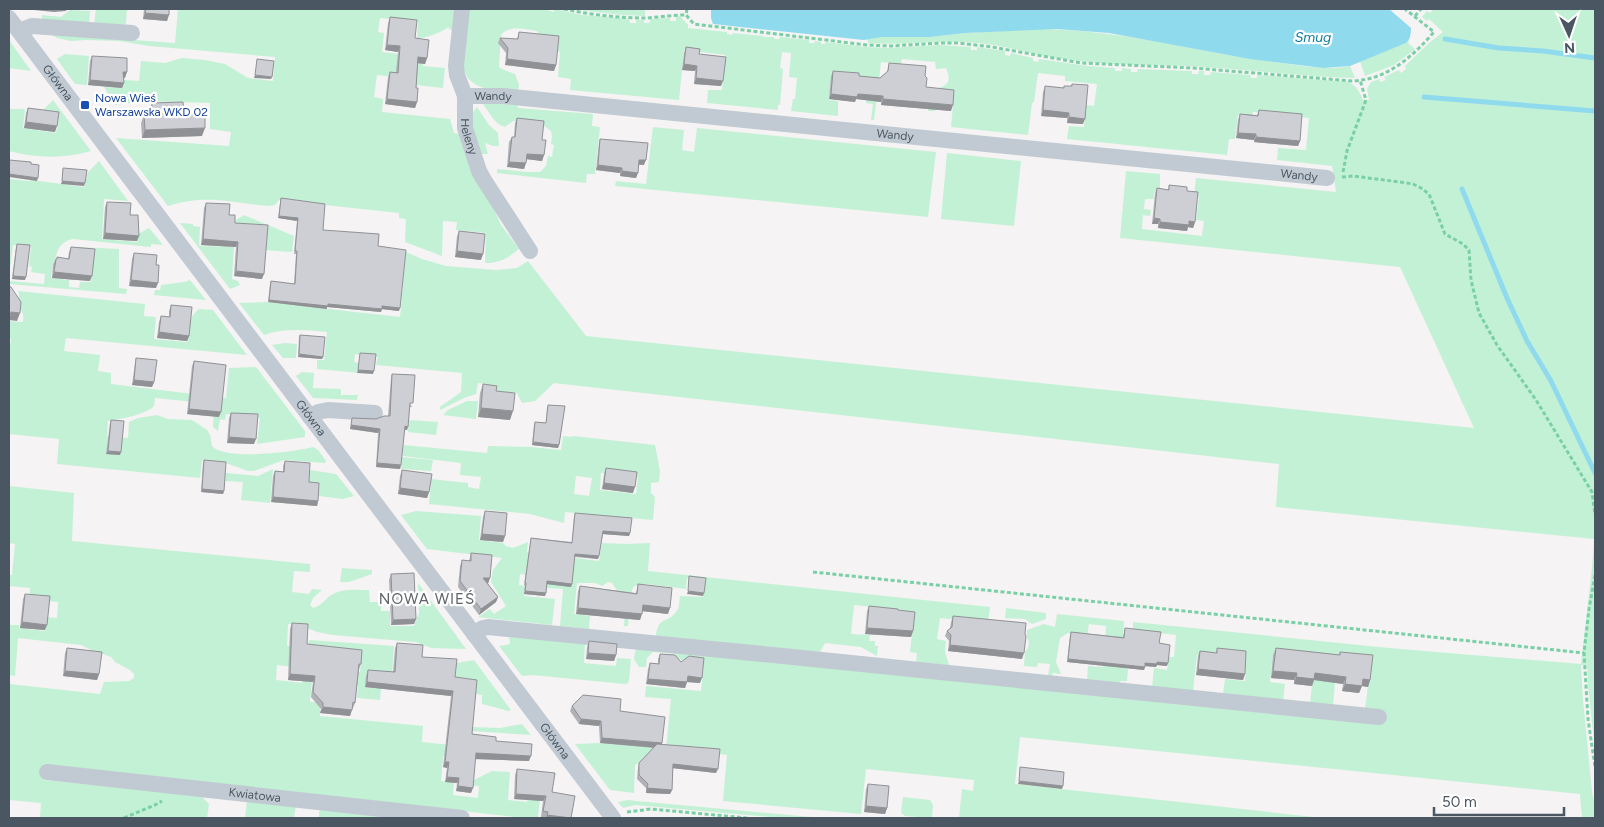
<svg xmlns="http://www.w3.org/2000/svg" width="1604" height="827" font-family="Figtree,sans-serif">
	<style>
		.green { fill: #c3f1d5; fill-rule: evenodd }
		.water { fill: #90daee }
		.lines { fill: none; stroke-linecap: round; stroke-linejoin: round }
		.stream { stroke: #90daee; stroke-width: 5 }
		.path { stroke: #7ad0a6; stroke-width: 3; stroke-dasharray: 4 2.5; stroke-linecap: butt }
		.minor { stroke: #c1cad2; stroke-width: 16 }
		.wall { fill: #b0b2b7 }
		.shaded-wall { fill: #909195 }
		.building { fill: #cdcfd5; stroke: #909195 }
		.transit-dot { fill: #1a4fb4; stroke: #fff; stroke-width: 2 }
		.labels { text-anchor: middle; stroke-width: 4.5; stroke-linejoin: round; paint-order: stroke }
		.street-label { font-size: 12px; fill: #4a5661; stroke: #fff }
		.transit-label { font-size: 12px; fill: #164399; stroke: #fff; text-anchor: start }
		.water-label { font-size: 14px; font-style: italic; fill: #0c7c9b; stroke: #fff }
		.quarter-label { font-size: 15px; letter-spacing: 1px; fill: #5f6368; stroke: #fff }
	</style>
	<rect width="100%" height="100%" fill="#f5f3f3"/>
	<g class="green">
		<path d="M96 9H127L126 23 123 27 94 25Z"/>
		<path d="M178 9H455L453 30 449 29V27C439 33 428 38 417 38L418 22 380 18 378 32 384 33 382 52 423 57V66L445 68 443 88 416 85V79L377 75 374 97 383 99 382 112 450 119 454 133 460 134 501 225 519 249C508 258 499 263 485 263L486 233 456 230 457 222 443 221 442 256 405 242 406 219 399 218V213L279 200 275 205 267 206C230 202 205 194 168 206L116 138 229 146 231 132 210 129V103L144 101 115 105 104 87 122 88 123 87 124 80 139 81 141 61 165 63 182 58 205 60 225 64 248 78 273 81 275 57 149 46 120 41 86 40 71 41 57 38 51 34 175 43Z"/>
		<path d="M469 9H548V10L553 12 555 9 582 15 629 19 630 23H636V20H644V23H650V19L670 18V21H676V17L680 16 688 25V28L727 32V34L732 35 733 33 763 36V37H774V39H779L780 37 809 40V43H814L815 41 821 42V44H825L826 42 867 47 890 48 939 45 971 47V50H977V47L1005 51V55L1010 56 1011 53 1033 58V61L1038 62 1039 59 1088 66 1115 68V71H1122V68L1131 69V72H1137L1138 69 1192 71V74H1198L1199 71H1204V75H1210L1211 72 1251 75V78H1257V75L1348 82C1357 86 1359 91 1363 100H1369L1367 89 1371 82 1379 79 1380 82 1386 80 1384 77 1399 70 1401 73 1406 69 1405 66 1429 43 1443 32 1429 19 1427 21 1422 17 1427 11 1430 13 1434 9H1595V749L1588 686 1587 665H1581L1583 700 1592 792 1595 806V818H1582L1580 794 1020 737 1015 784 1323 818H959L962 789 973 791 974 780 866 769 861 814 723 801 727 755 719 754 680 767 638 763 635 765 634 793 610 790 575 744 599 743 666 748 671 699 645 697 646 686 701 691 704 662 676 659V654L653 652 647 658 646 667H639L634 659 636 647 1365 709 1371 662 1337 658 1333 706 1310 703 1315 658 1273 654 1270 682 1285 684 1283 701 1223 694 1225 679 1245 681 1246 666H1244L1245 656 1214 652 1213 657 1197 655 1193 691 1152 687 1154 668 1167 670 1169 657H1174L1176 635 1133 630V622L1389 648 1581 664 1592 568 1594 539 1276 507 1279 464 554 383 535 401 522 403 517 393 486 391V384L478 383 476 394 464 398 440 410V407L461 392 462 373 376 365 378 357 355 354 354 362 362 364 361 373 317 369V360H324L327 332C306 330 285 328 264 335L239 303 267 302 400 317 406 252 422 259 446 266 496 270 517 268 528 261 586 336 1474 428 1400 267 1120 238 1126 171 1160 174V193H1154V199H1145L1144 209 1151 210 1150 216 1143 215 1142 229 1202 236 1204 221 1196 220 1199 197 1194 196 1196 178 1336 192 1332 166 1277 160 1278 148 1306 150 1309 118 1253 112 1252 116 1238 115 1235 139H1229L1227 155 1067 139 1069 126 1084 127 1086 105 1094 106 1097 84 1065 81V76L1038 73 1034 102 1032 103 1028 135 951 127 954 94 937 93 935 111H928L930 96 934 89C948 86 952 82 946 68L936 69 935 62 902 59 901 64 881 62 874 120H871L873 104 866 103 868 81 849 77 850 72 832 71 829 100 838 101V116L791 111 793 99H795L797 78 789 77 791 53 782 52 780 68 783 69 780 105H778V110L707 103 708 90H722L725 55 684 50 679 100 570 90 571 79 558 77 560 52 554 50 537 31C526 29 508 25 501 35L499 67 504 70 515 74 519 85 518 92C496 89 471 93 463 68Z"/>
		<path d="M570 9H645V16L622 15Z"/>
		<path d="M70 10 90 11 89 25 42 21V15L61 17Z"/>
		<path d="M1035 29C1097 29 1157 41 1217 53 1241 57 1265 61 1289 64 1309 67 1330 70 1350 66L1355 78C1304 77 1254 70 1203 67 1159 64 1115 66 1071 60 1039 56 1009 46 977 43 941 39 904 46 868 43V39L882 37H930L965 33Z"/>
		<path d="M1410 37 1408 43 1415 49 1394 65 1365 76 1360 61 1406 43Z"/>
		<path d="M9 40 31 71 9 68Z"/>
		<path d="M65 54 89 56 87 85 75 84 57 59Z"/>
		<path d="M53 100 91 151C64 159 36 158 9 151V109H23L25 110 23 128 56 133 59 116 43 114 44 109Z"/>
		<path d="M490 103 517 105 518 108 593 114 592 126 600 127 595 174H587L586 183 497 173V169L527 172H540L546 166 548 156 552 157 554 145 551 144 552 136 551 131 542 124 513 121 505 127C494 124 490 113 483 104Z"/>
		<path d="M477 107 489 125 498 133 499 146H493L485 143 488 154H481C477 140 465 119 477 107Z"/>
		<path d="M653 127 684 130 682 150 694 152 697 128 936 152 928 217 615 186 616 181 646 184Z"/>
		<path d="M947 153 1021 161 1014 226 941 219Z"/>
		<path d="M99 161 128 201 104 199 102 239 137 242 138 234 149 228 163 245 151 244V247L73 239C59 242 57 250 55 262H53L51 278 69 280V287L79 288 80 282H91L94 253 76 247 119 249V288L127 289 126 294 9 284V281L44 284 45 274 31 272 32 267 29 266 31 247 13 245 9 278V179L29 181 32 180 84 187 88 172Z"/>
		<path d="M244 215 294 236 292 252 237 248 267 239V230H235L236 220Z"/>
		<path d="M180 223 193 224V226L200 227 199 245 201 246 234 247 232 279 238 281 240 285 230 289Z"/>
		<path d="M190 280 206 300 154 295 155 290H160L161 285 184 282Z"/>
		<path d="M18 291 145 304 144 316 156 317 154 339 187 342C190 328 187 318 199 309L213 310 247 355 66 338 64 351 100 355 98 371 111 373V384L226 398 229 368 256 367 305 431V437L257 444 260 418 226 414 225 420 220 419 218 431 213 427 214 404 155 398 154 406C145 415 120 419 108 421L107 436 128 438 129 422 138 418 157 415 168 419 192 420 207 430 210 435 212 446C225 461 294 452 313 447L318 450 326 461 325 463 284 460 254 471H248L223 462 202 460 200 478 57 464 59 439 9 434V356L11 339 9 338V321L23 322C24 311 22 314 19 305 18 300 20 295 18 291Z"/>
		<path d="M285 343 297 344 296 358H283L272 345Z"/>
		<path d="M302 372 314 373 313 388 341 389V395H358L357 400 313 398 296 376Z"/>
		<path d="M467 401H478L476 419 443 415 448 410Z"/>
		<path d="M409 420 438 422 436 435 408 432Z"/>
		<path d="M563 436 572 437 573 436 655 445 660 471 659 482 651 483V493L655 497 653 520 565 512 564 523 530 514 429 504 431 479 468 483V487L479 489 481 477 460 475 461 463 403 456V445L487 453 488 446 531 447 561 450ZM601 473 638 477 636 494 600 490ZM576 476 592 478 589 496 574 494Z"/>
		<path d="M402 457 433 460 431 471 401 469Z"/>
		<path d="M273 469 270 503 241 500 243 482 225 481 226 473 258 476Z"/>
		<path d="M310 470 336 474 354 496 343 499 319 496 318 487H309Z"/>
		<path d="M9 486 74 493 72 541 310 564V572L294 571 292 592 309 594 312 589 322 590 313 598 310 605 313 608C322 606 325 598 333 594 344 588 357 590 369 590L370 602H381V611H390V626H414L419 613 418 583 466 649 431 648 415 642 333 635 317 632 300 625 288 624 287 646 308 647 309 640 394 646 392 675H382L380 700 357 698 358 685 312 681 310 702H320V716L423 726 422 742 451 745 450 756H443L441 781 454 783 453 795 478 798 479 786 467 785 474 780 492 771 510 772 508 800 527 802 528 796 540 797 538 818H523L454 810 44 772V780L201 796 209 804 207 818H40L41 803 9 800V684L100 694 104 682 129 681 134 678V674L130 670 115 662 111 657 89 649 81 645 18 638 15 676 9 675V625H19V628L45 631 47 617 57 618 58 602 29 599 30 588 9 586V575H12L15 544 9 543ZM319 650 362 654 360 672 317 669ZM277 665 303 668 302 683 276 680Z"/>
		<path d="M416 511 481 516 479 540 503 543 506 546 513 548 528 542 527 552 599 561 602 543 628 544 650 543 648 571 990 607 987 630 985 623 940 618 937 639 946 641 945 652 949 665 916 662 917 653 910 652 914 617 903 615V610L854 605 851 634 870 635 869 641H875V646H878L877 656 861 647 825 643 820 652 656 636C658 616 667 624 676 612 680 608 679 601 680 596L703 597 705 581 687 578 686 589 646 584 634 586 632 590 628 626H624C625 618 624 600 619 593 617 589 614 587 612 583L608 582 602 586 595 583H577L574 614 590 616 589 629 560 626 563 589 547 588V577L520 574 519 585 525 586 524 596 555 599 552 625 478 617 490 609 494 614 506 606 491 582 493 570 502 558 427 549 401 515Z"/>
		<path d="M342 568 372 570V574L349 582H340Z"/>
		<path d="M1006 608 1046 613V619L1032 624 1025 619 1005 618Z"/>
		<path d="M1057 614 1124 621 1123 635 1136 637 1128 649 1126 669H1128L1127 681H1120V684L1087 680 1088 666 1103 667 1106 626 1089 624 1087 635 1068 633 1060 638 1056 662 1061 674 1053 673 1052 676H1048L1050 664 1038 663 1037 667 1024 666 1025 652 1028 648 1029 642 1027 638V630L1044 624 1055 627Z"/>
		<path d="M509 634 585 642 584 663 616 666 617 658 631 659 629 680 628 683 625 684 532 675 522 676 499 646 510 644Z"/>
		<path d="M474 660 511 710 509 711 482 704V695L476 694V683L455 681 456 663Z"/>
		<path d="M522 724 531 735 470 731 472 727 500 728Z"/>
		<path d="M903 797 930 800 933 805 932 818 905 816 901 813Z"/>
		<path d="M628 800 636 801 823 818H782L635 805 623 808 618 802Z"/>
		<path d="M247 801 296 806 294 818H245Z"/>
		<path d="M322 809 379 815V818H319V812Z"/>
	</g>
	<path class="water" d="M711 9H1389L1411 28C1411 35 1410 39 1406 43L1350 66 1323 68 1250 59 1109 33 1057 29 965 33 930 37H882L864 40 713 24 711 18Z"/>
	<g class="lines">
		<g class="stream">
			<path d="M1445 39 1499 48 1543 51 1595 58"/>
			<path d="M1424 97 1595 111"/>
			<path d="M1462 189 1507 298 1527 341 1551 381 1595 473"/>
		</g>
		<g class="path">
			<path d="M564 9C591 15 620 18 647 18 660 17 673 15 686 15"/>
			<path d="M687 9 686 15 694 24 867 45 891 46 941 43H959L992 47 1081 63 1193 68 1352 81C1387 80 1412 57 1434 32L1405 9"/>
			<path d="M1415 16 1421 9"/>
			<path d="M1343 172 1347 151 1366 100 1360 80"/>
			<path d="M1342 177 1353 176 1400 182 1413 184 1421 188 1429 194 1445 234 1463 244 1469 250 1471 280 1479 313 1497 345 1536 400 1592 492 1595 515"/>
			<path d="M813 572 1584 653"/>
			<path d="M1595 575 1589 609 1584 653 1588 719 1595 767"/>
			<path d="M627 812 651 809 747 818"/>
			<path d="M124 818 155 805 162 801"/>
		</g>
		<g class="minor">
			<path id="s1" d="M462 9 456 66 457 75 465 96V128L479 171 484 180 530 251"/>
			<path id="s2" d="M9 18 613 818"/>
			<path d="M19 31 32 26 132 33"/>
			<path id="s3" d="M465 96H503L1327 178"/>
			<path d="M310 417 318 412 328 410 375 413"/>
			<path d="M474 634 483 628 488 627 783 656 1379 717"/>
			<path id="s4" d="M47 772 462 818"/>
		</g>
	</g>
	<g class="wall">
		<path d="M144 9H169L167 21 143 19Z"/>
		<path d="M390 17 415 38 427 58 425 64 418 63 416 88 417 102 415 108 385 104 388 77 390 72H396L398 52 385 50 388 23Z"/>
		<path d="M519 32 556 65 554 71 505 65 506 53 498 43 500 38 517 39Z"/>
		<path d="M686 47 699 54 721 86 694 84 695 71 682 70 684 53Z"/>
		<path d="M92 56 125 78 123 77 124 83 122 88 88 85 90 61Z"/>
		<path d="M889 63 925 76 926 87 951 111 881 105V102L856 99 855 102 829 99 831 76 833 71 859 76 880 78 887 72Z"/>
		<path d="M1072 84 1083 124 1067 123V118L1041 116 1043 92 1045 86 1063 88 1064 86H1071Z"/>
		<path d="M152 103 184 112 202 136 142 138 141 123 144 115H149V112Z"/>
		<path d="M28 108 55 132 24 128 26 113Z"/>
		<path d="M1259 110 1300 141 1298 146 1254 142V140L1236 138 1238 120 1240 114 1257 115Z"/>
		<path d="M517 118 542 140 544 155 542 161 527 159 524 169 507 167 509 142 512 137H514L515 123Z"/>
		<path d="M600 139 644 165H639L636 178 620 176V173L596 170 599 143Z"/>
		<path d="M1169 185 1187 191 1195 222 1193 228 1188 227 1187 231 1158 228V224H1152L1155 194 1157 188 1168 190Z"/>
		<path d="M281 198 323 230 378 246 399 311 382 309 381 312 327 307V309L268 302 270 284 271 281 294 284 296 254H294L297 221 278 218Z"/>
		<path d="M107 202 130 215 137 241 103 239 105 207Z"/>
		<path d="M206 203 229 215 235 223 262 279 234 276 236 247 201 245 204 208Z"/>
		<path d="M459 231 481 260 455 257 457 236Z"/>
		<path d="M17 244 25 280 12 279 16 247Z"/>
		<path d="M71 247 90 281 52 278 53 264 56 259H57V257L68 259 69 252Z"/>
		<path d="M134 253 156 288 129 286 132 259Z"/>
		<path d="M171 305 189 336 187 341 157 338 159 322 161 316 169 317V311Z"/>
		<path d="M300 335 323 357 322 359 298 357 299 337Z"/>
		<path d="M136 358 154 382 152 387 132 385 135 363Z"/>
		<path d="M194 361 219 417 187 414 192 366Z"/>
		<path d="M392 374 412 407H410L407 430H404L400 469 376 467 378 433 350 429 352 418 376 419 388 416 391 378Z"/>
		<path d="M483 384 510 420 478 417 480 393Z"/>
		<path d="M548 405 559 445 558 448 532 445 534 425 535 422 546 423 547 408Z"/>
		<path d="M231 413 254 444 227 443 229 418Z"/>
		<path d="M111 420 120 455 106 454 110 423Z"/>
		<path d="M204 460 224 491 223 494 201 492 203 463Z"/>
		<path d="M285 461 309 482 318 501 317 506 271 502 273 476 275 471 283 472V466Z"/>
		<path d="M606 468 633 493 602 489 604 474Z"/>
		<path d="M402 470 429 492 427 498 398 494 400 476Z"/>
		<path d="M485 511 505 536 503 542 480 540 483 517Z"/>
		<path d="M575 513 630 533 629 536 603 534 598 559 575 557 571 587 547 584 545 596 524 594 525 586 524 585 531 538 572 542 574 516Z"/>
		<path d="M471 553 488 584 498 597 496 602 479 615 458 587 460 566 462 560 469 561Z"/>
		<path d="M391 574 416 619 414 624 391 625 389 580Z"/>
		<path d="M638 584 668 614 642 611 640 620 576 614 578 591 580 586 636 593Z"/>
		<path d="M25 594 45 630 20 628 23 599Z"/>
		<path d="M869 606 898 610 913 631 911 637 865 634 867 611Z"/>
		<path d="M953 616 1022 659 948 651 949 641 945 636 947 631 950 628 951 622Z"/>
		<path d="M292 623 307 644 361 664 359 669 355 703 353 708H352L350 716 320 713 321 709 311 697 313 682 288 680 290 629Z"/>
		<path d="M1125 628 1159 643 1167 666 1157 665 1156 667 1145 666 1144 670 1067 662 1070 635 1071 632 1123 637Z"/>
		<path d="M589 641 616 655 614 661 586 659 587 647Z"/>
		<path d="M397 643 422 657 455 677 472 734 496 741 529 761 475 759 471 793 456 791 457 783 445 782 447 768 443 767 451 696 365 687 366 676 368 670 393 672 395 648Z"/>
		<path d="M67 648 99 674 97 680 63 676 65 653Z"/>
		<path d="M1217 648 1245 674 1243 680 1196 675 1198 656 1200 651 1216 653Z"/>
		<path d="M1276 648 1339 655 1340 652 1370 680 1368 687 1362 686 1359 693 1342 691 1343 684 1314 680 1312 686 1294 684V680L1271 678 1273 655Z"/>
		<path d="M660 654 700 683 687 682 685 688 646 684 648 669 650 663 658 664V659Z"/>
		<path d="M572 706 620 711 662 743 661 744 716 773 673 768 672 790 670 794 646 793V788L637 779 638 768 639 763 654 748 600 743 599 726 579 724 570 711Z"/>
		<path d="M517 769 552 792 571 818H545L541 817 543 801 514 799 515 775Z"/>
		<path d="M868 784 887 808 885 814 864 812 866 789Z"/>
	</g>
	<g class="shaded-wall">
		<path d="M34 9H67L66 11 54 12 34 10Z"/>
		<path d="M145 13 169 15 167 21 143 19Z"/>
		<path d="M387 45 400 46 398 52 385 50Z"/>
		<path d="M418 57 427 58 425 64 416 63Z"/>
		<path d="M507 59 556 65 554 71 505 65Z"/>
		<path d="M684 64 697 66 695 71 682 70Z"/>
		<path d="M123 72H127L125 78 121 77Z"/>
		<path d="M255 75 272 77 271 79 254 78Z"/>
		<path d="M696 78 723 81 721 86 694 84Z"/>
		<path d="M90 80 124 83 122 88 88 85Z"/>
		<path d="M831 94H858L883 96 881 102 856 99 855 102 829 99Z"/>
		<path d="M387 99 417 102 415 108 385 104Z"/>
		<path d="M883 99 953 105 951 111 881 105Z"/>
		<path d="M1043 110 1069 113 1067 118 1041 116Z"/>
		<path d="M1069 117 1085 119 1083 124 1067 123Z"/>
		<path d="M26 122 57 126 55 132 24 128Z"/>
		<path d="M205 128 202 136 142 138 145 130Z"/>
		<path d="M1238 133 1256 134 1254 140 1236 138Z"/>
		<path d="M1256 137 1300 141 1298 146 1254 142Z"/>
		<path d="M527 154 544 155 542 161 525 159Z"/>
		<path d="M639 160H646L644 165 637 164Z"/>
		<path d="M509 162 526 163 524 169 507 167Z"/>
		<path d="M598 165 622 168 620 173 596 170Z"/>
		<path d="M622 171 638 173 636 178 620 176Z"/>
		<path d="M9 174 38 178 37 181 9 177Z"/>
		<path d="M62 181 85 183 84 186 61 184Z"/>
		<path d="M279 216 298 218 297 221 278 218Z"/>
		<path d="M1154 218 1160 219 1158 224H1152Z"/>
		<path d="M1189 221 1195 222 1193 228 1188 227 1187 231 1158 228 1160 222Z"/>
		<path d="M105 233 139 236 137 241 103 239Z"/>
		<path d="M203 239 238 242 236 247 201 245Z"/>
		<path d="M457 251 483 254 481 260 455 257Z"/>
		<path d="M236 271 264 274 262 279 234 276Z"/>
		<path d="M54 272 92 276 90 281 52 278Z"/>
		<path d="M13 276 26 277 25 280 12 279Z"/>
		<path d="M131 280 158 283 156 288 129 286Z"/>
		<path d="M269 300 328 304 382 309 381 312 327 307V309L268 302Z"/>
		<path d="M382 306 400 308 399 311 381 309Z"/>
		<path d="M11 312 20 313 17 321 9 320Z"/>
		<path d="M159 332 189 336 187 341 157 338Z"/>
		<path d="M299 354 323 357 322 359 298 357Z"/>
		<path d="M358 370 374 371 373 374 357 373Z"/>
		<path d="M134 380 154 382 152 387 132 385Z"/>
		<path d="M481 408 513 411 510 420 478 417Z"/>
		<path d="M189 409 221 412 219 417 187 414Z"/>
		<path d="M351 425 380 429 378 433 350 429Z"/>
		<path d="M405 426 408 427 407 430H403Z"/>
		<path d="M229 437 256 439 254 444 227 443Z"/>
		<path d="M533 442 559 445 558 448 532 445Z"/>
		<path d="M108 451 121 452 120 455 106 454Z"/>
		<path d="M377 463 401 465 400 469 376 467Z"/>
		<path d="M604 483 635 487 633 493 602 489Z"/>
		<path d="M400 488 429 492 427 498 398 494Z"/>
		<path d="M202 489 224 491 223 494 201 492Z"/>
		<path d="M273 497 318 501 317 506 271 502Z"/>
		<path d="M603 531 630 533 629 536 602 534Z"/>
		<path d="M482 534 505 536 503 542 480 540Z"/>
		<path d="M575 554 599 556 598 559 574 556Z"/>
		<path d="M483 578H490L488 584Z"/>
		<path d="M547 581 572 584 571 587 546 584Z"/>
		<path d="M525 591 546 593 545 596 524 594Z"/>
		<path d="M688 591 704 593 703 596 687 594Z"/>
		<path d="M498 597 496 602 479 615 481 609Z"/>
		<path d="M643 605 670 608 668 614 641 611Z"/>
		<path d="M578 608 642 614 640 620 576 614Z"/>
		<path d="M416 619 414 624 391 625 393 620Z"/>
		<path d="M22 622 47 625 45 630 20 628Z"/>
		<path d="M867 628 913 631 911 637 865 634Z"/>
		<path d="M950 645 1024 653 1022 659 948 651Z"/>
		<path d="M588 653 616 655 614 661 586 659Z"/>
		<path d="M1068 659 1145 667 1144 670 1067 662Z"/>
		<path d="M1157 662 1168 663 1167 666 1157 665 1156 667 1144 666 1145 663Z"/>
		<path d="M1198 669 1245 674 1243 680 1196 675Z"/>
		<path d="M65 671 99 674 97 680 63 676Z"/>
		<path d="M1273 671 1297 673 1294 680 1271 678Z"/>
		<path d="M1315 673 1346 677 1343 684 1314 680 1312 686 1294 684 1296 677Z"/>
		<path d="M290 674 315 676 313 682 288 680Z"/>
		<path d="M688 676 702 678 700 683 687 682 685 688 646 684 648 679Z"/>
		<path d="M1363 679 1370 680 1368 687 1362 686 1359 693 1342 691 1345 684Z"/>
		<path d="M367 682 453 691 451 696 365 687Z"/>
		<path d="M323 707 352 710 350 716 320 713Z"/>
		<path d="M581 719 601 721 599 726 579 724Z"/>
		<path d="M602 738 662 743 660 748 600 743Z"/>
		<path d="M476 753 531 756 529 761 474 759Z"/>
		<path d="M445 762H449L447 768 443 767Z"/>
		<path d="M673 764 718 769 716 773 671 768Z"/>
		<path d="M447 777 459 778 457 783 445 782Z"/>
		<path d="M1019 781 1063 786 1062 789 1018 784Z"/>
		<path d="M458 786 473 788 471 793 456 791Z"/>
		<path d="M647 788 672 790 670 794 646 793Z"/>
		<path d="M516 794 546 796 543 801 514 799Z"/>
		<path d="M866 806 887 808 885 814 864 812Z"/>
		<path d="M547 815 570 818H546Z"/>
	</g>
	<g class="building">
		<path d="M146 9H169V15L145 13Z"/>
		<path d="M390 17 417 20 415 38 429 40 427 58 418 57 416 88H418L417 102 387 99 390 72 398 73 400 46 387 45Z"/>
		<path d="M519 32 559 36 556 65 507 59 508 48 500 38 518 39Z"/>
		<path d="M686 47 700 49 699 54 726 57 723 81 696 78 697 66 684 64Z"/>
		<path d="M92 56 127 58V72H123L124 83 90 80Z"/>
		<path d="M257 59 274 61 272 77 255 75Z"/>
		<path d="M889 63 926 66 925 76 927 78 926 87 954 90 953 105 883 99V96L858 94 857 97 831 94 833 71 859 73V76L880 78 888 71Z"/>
		<path d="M1072 84 1088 85 1085 119 1069 117V113L1043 110 1045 86 1064 88V86H1072Z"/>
		<path d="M183 102 184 112 205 111V128L145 130 144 115H152V103Z"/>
		<path d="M28 108 59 112 57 126 26 122Z"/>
		<path d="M1259 110 1302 114 1300 141 1256 137V134L1238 133 1240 114 1258 116Z"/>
		<path d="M517 118 544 121 542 140H546L544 155 527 154 526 163 509 162 512 137H515Z"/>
		<path d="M600 139 648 143 646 160H639L638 173 622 171V168L598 165Z"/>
		<path d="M9 160 31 162V164L39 165 38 178 9 174Z"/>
		<path d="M63 168 87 170 85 183 62 181Z"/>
		<path d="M1169 185 1187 187V191L1198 192 1195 222 1189 221V225L1160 222V219L1154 218 1157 188 1169 190Z"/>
		<path d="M281 198 325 204 323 230 379 234 378 246 406 250 400 308 382 306V309L328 304V306L269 300 271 281 295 284 297 251H295L298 218 279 216Z"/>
		<path d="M107 202 131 203 130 215H138L139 236 105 233Z"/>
		<path d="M206 203 230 204 229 215H235V223L268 225 264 274 236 271 238 242 203 239Z"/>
		<path d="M459 231 485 234 483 254 457 251Z"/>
		<path d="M17 244 30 245 26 277 13 276Z"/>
		<path d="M71 247 95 249 92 276 54 272 56 259H57V257L69 259Z"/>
		<path d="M134 253 157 255 156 265H159L158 283 131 280Z"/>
		<path d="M9 286 11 287 21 302 20 313 11 312 10 315 9 314Z"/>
		<path d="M171 305 192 307 189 336 159 332 161 316 170 317Z"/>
		<path d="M300 335 325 337 323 357 299 354Z"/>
		<path d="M360 353 376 354 374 371 358 370Z"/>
		<path d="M136 358 157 360 154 382 134 380Z"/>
		<path d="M194 361 226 365 221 412 189 409Z"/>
		<path d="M392 374 415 375 413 403H410L408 427 405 426 401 465 377 463 380 429 351 425 352 418 376 419 384 416H390Z"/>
		<path d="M483 384 497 386 496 391 515 393 513 411 481 408Z"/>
		<path d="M548 405 565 406 559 445 533 442 535 422 546 423Z"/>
		<path d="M231 413 258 414 256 439 229 437Z"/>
		<path d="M111 420 124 421 121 452 108 451Z"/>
		<path d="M204 460 226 462 224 491 202 489Z"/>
		<path d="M285 461 310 463 309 482 319 483 318 501 273 497 275 471 284 472Z"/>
		<path d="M606 468 637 472 635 487 604 483Z"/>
		<path d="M402 470 432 474 429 492 400 488Z"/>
		<path d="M485 511 507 513 505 536 482 534Z"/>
		<path d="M575 513 632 518 630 533 603 531 599 556 575 554 572 584 547 581 546 593 525 591 526 583H525L531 538 572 543Z"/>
		<path d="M471 553 492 555 490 578H483L498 597 481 609 460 581 462 560 471 561Z"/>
		<path d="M414 573 416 619 393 620 391 574Z"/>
		<path d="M689 576 706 578 704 593 688 591Z"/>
		<path d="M638 584 672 588 670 608 643 605 642 614 578 608 580 586 637 594Z"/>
		<path d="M25 594 50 596 47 625 22 622Z"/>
		<path d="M869 606 898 609V610L915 612 913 631 867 628Z"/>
		<path d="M953 616 1026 623 1025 634 1026 636 1024 653 950 645 951 635 947 631 952 627Z"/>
		<path d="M292 623 308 624 307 644 362 650 361 664H359L355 703 353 702 352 710 323 707V703L313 692 315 676 290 674Z"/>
		<path d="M1125 628 1161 632 1159 643 1170 645 1168 663 1157 662V664L1145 663V667L1068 659 1071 632 1124 638Z"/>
		<path d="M589 641 617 644 616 655 588 653Z"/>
		<path d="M397 643 423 645 422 657 457 659 455 677 477 680 472 734 496 737V741L532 744 531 756 476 753 473 788 458 786 459 778 447 777 449 762H445L453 691 367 682 368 670 395 672Z"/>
		<path d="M67 648 102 652 99 674 65 671Z"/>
		<path d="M1217 648 1246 651 1245 674 1198 669 1200 651 1217 653Z"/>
		<path d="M1276 648 1340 655V652L1373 655 1370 680 1363 679 1362 686 1345 684 1346 677 1315 673 1314 679 1296 677 1297 673 1273 671Z"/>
		<path d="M660 654 675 655 681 662 689 656 704 658 702 678 688 676 687 682 648 679 650 663 659 664Z"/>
		<path d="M583 695 621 699 620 711 665 717 662 743 602 738 601 721 581 719 572 706Z"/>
		<path d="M657 744 720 749 718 769 673 764 672 790 647 788 648 784 639 775V763Z"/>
		<path d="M1020 767 1064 772 1063 786 1019 781Z"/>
		<path d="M517 769 555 773 552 792 575 796 571 818 547 815 548 812 543 811 546 796 516 794Z"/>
		<path d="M868 784 889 786 887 808 866 806Z"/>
	</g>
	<rect class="transit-dot" x="80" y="100" width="10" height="10" rx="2.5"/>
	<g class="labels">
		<g class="street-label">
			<text dy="4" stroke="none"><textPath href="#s2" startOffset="81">Główna</textPath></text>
			<text dy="4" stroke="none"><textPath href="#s3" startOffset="28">Wandy</textPath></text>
			<text dy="4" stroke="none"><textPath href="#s3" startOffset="432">Wandy</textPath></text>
			<text dy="4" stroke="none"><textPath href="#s1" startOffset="130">Heleny</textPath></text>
			<text dy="4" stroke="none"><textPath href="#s3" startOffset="838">Wandy</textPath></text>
			<text dy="4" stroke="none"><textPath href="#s2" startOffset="501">Główna</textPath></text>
			<text dy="4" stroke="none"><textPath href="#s2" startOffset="906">Główna</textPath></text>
			<text dy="4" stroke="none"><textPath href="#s4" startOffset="209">Kwiatowa</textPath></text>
		</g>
		<g class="transit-label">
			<text x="95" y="102">Nowa Wieś<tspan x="95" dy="14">Warszawska WKD 02</tspan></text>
		</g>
		<g class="water-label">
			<text x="1313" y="42">Smug</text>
		</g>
		<g class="quarter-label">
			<text x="427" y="604">NOWA WIEŚ</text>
		</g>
	</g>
	<rect width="1604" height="827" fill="none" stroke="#4a5661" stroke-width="20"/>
	<g transform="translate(1569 35) rotate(177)" stroke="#ffffff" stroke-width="4" paint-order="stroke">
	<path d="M0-4L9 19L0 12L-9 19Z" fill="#4a5661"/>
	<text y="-8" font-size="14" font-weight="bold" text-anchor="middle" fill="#4a5661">N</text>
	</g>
	<path d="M1434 807v8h130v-8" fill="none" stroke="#4a5661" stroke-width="2.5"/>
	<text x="1442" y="807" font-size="15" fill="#4a5661" stroke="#ffffff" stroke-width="4" paint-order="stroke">50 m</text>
</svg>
